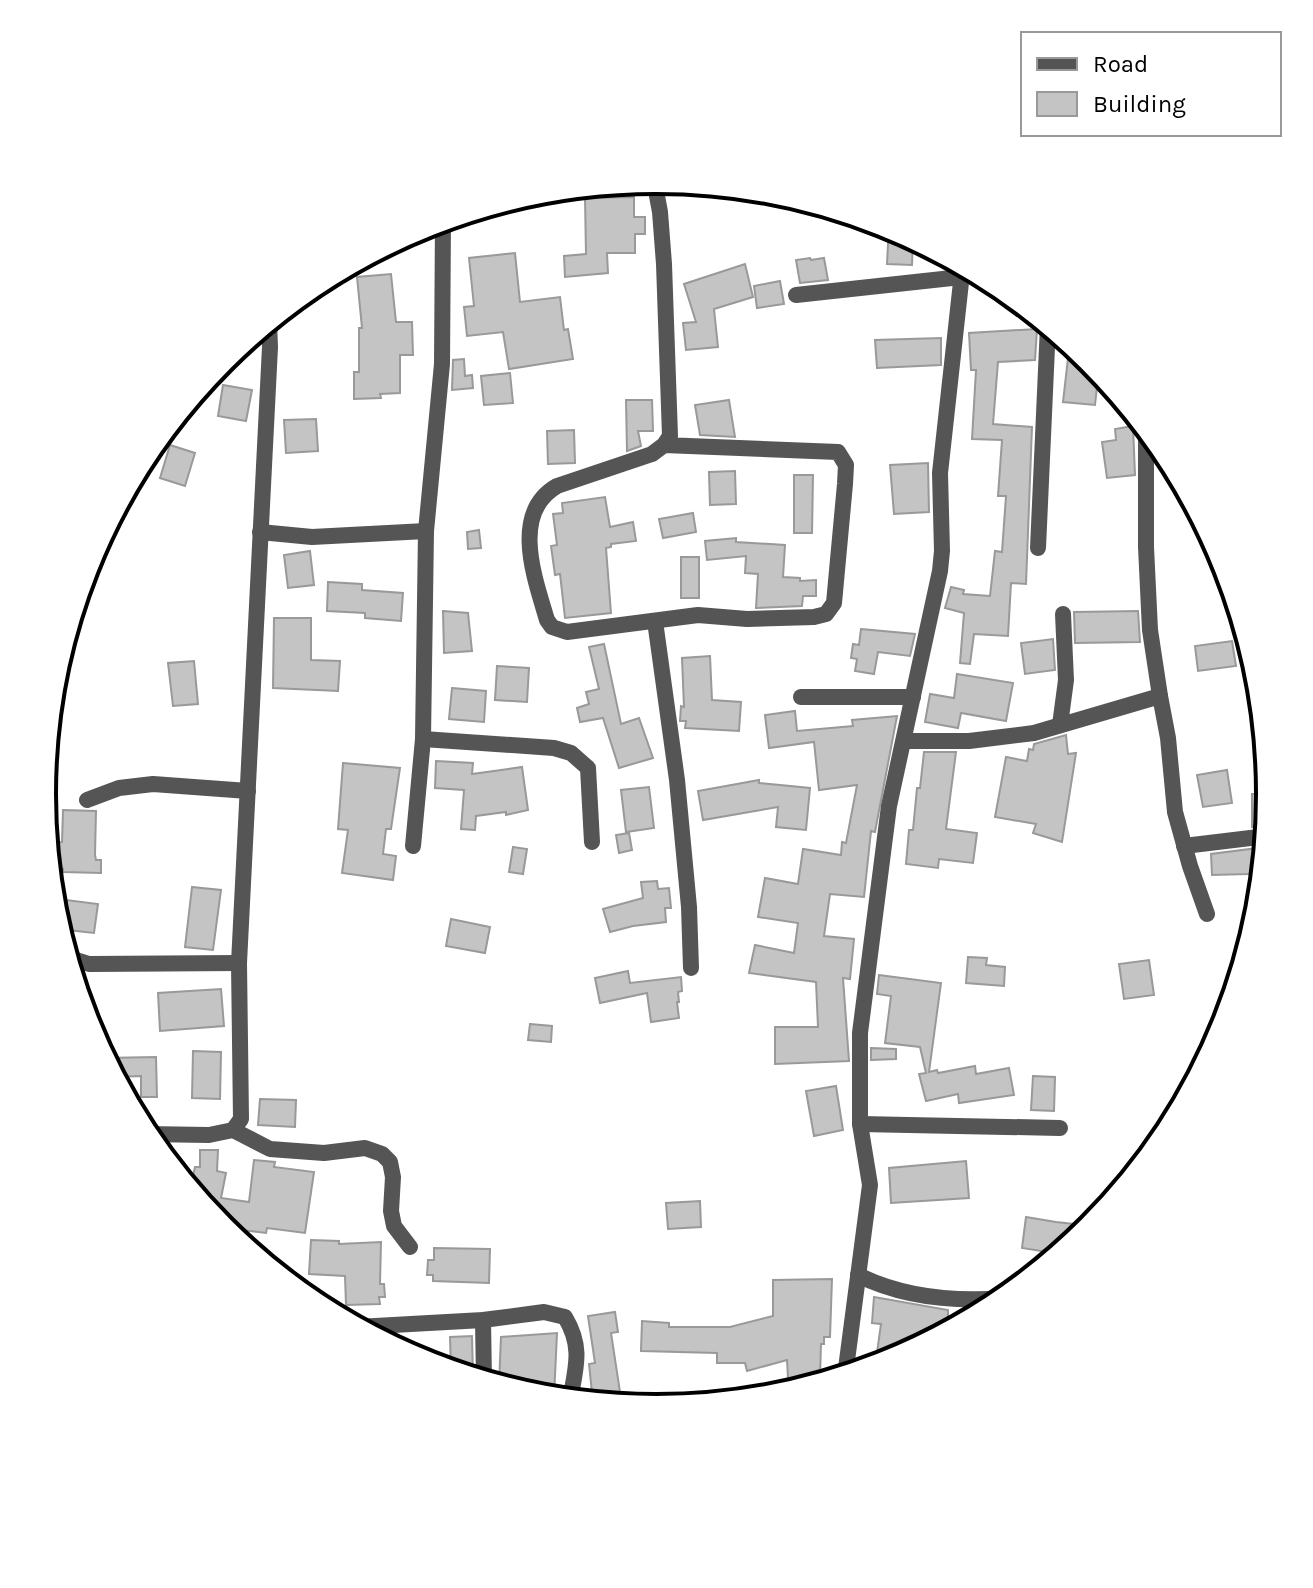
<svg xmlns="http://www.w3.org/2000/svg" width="1313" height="1588" font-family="Karla,sans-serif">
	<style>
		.building { fill: #c4c4c4; stroke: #999; stroke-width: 2 }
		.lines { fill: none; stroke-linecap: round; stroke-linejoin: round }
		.minor { stroke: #555; stroke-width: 16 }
		.rim { fill: none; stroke: #000; stroke-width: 4 }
	</style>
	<rect width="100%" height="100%" fill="#fff"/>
	<g class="building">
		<path d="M634 197V217H645V234H635V253H607L608 273 565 277 564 256 586 254 585 198Z"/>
		<path d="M889 225 913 238 912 265 887 264Z"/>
		<path d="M515 253 520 302 560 297 564 330 568 329 573 359 509 369 503 332 467 336 464 307 474 306 469 258Z"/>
		<path d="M810 258 811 260 824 258 828 280 800 283 796 260Z"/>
		<path d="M745 264 753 297 714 309 718 347 686 350 683 323 696 322 684 284Z"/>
		<path d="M391 274 396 322H412L413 355H400V393L380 394 381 398 354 399V372H359V328H362L357 277Z"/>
		<path d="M780 281 784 304 757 308 754 286Z"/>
		<path d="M1037 329 1035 360 998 362 993 424 1032 427 1026 584 1011 583 1008 636 974 634 970 664 960 663 964 613 945 608 951 587 964 590 963 594 990 596 995 551 1002 552 1006 496H998L1002 440 972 439 976 370H971L969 333Z"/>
		<path d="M941 338V365L877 368 875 340Z"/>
		<path d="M1068 358 1091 360 1099 369 1095 405 1063 402Z"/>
		<path d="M464 359 465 376 472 375 473 388 452 390 453 360Z"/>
		<path d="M510 373 513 403 484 405 481 376Z"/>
		<path d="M223 385 252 390 246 421 218 416Z"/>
		<path d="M626 400H652L653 431H638L641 446 627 451Z"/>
		<path d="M729 400 735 437 700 435 695 405Z"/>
		<path d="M316 419 318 451 286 453 284 420Z"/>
		<path d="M1133 426 1135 475 1107 478 1102 442 1116 440 1115 429Z"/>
		<path d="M574 430 575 463 548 464 547 431Z"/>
		<path d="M170 445 195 453 185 486 160 478Z"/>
		<path d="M928 463 929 512 894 514 890 465Z"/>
		<path d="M735 471 736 504 710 505 709 472Z"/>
		<path d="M794 475H813L812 533H794Z"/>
		<path d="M605 497 610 527 633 522 636 541 611 544V547L606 548 611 613 565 618 560 574 555 575 551 546 557 545 553 514 563 513 562 503Z"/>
		<path d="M693 513 696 532 663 538 659 519Z"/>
		<path d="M479 530 481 548 468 549 467 532Z"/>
		<path d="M736 538V542L785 545 783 577 800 578V581L816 580V596H803L802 606 756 608 758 574 745 573 746 556 707 560 705 541Z"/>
		<path d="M310 551 314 585 288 588 284 555Z"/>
		<rect x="681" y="557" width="18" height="41"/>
		<path d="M328 582 362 584V590L403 593 401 621 365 618V613L327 611Z"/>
		<path d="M443 611 468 613 472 651 444 653Z"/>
		<path d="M1138 611 1140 642 1075 643 1074 612Z"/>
		<path d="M274 618H311V660L340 661 338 691 273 688Z"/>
		<path d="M861 629 915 634 910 656 878 652 874 674 855 671 857 659 851 658 853 644 859 645Z"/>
		<path d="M1053 639 1055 670 1025 674 1021 643Z"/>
		<path d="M1232 641 1236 666 1198 671 1195 646Z"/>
		<path d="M604 644 621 724 639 718 653 758 619 768 603 718 580 722 577 708 589 704 586 692 599 689 589 647Z"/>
		<path d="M710 656 712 700 741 702 739 731 685 728 686 721H680L681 706 684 707 682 658Z"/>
		<path d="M194 661 198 704 173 706 168 663Z"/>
		<path d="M497 666 529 668 527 702 495 700Z"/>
		<path d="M957 674 1013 683 1006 721 961 713 958 728 925 722 930 694 954 698Z"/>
		<path d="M452 688 486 691 484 722 449 719Z"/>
		<path d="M795 711 797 731 853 726 852 720 897 716 875 832 871 831 864 897 830 894 824 936 854 939 850 979 843 978 849 1061 775 1064V1027H818L816 982 749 973 755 945 794 953 798 923 758 917 765 878 798 884 803 849 841 855 842 842 846 843 857 785 819 790 814 742 769 748 765 715Z"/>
		<path d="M1066 735 1068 754 1076 753 1062 842 1033 833 1036 824 995 817 1006 757 1027 761 1029 749 1033 750 1034 744Z"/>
		<path d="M924 752H956L946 829 977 833 973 863 939 859 938 868 906 864 909 830H913L917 788H920Z"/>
		<path d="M436 761 473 763 472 774 522 767 528 810 506 815V812L476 816 475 830 461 829 464 790 435 788Z"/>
		<path d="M343 763 400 768 391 829H386L383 854 396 856 393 880 342 873 348 830 338 829Z"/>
		<path d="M1227 770 1232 803 1203 807 1197 775Z"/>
		<path d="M759 780V783L810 788 806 830 776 827 778 807 703 820 698 791Z"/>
		<path d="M649 787 654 828 626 832 621 790Z"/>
		<path d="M1252 794H1271L1268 825 1252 827Z"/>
		<path d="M63 810 96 811 95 855 96 860H101V873L63 872V869L50 871 47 844 62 842Z"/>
		<path d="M629 833 632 850 619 853 616 835Z"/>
		<path d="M513 847 527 849 523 874 509 872Z"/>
		<path d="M1266 847 1264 869 1249 874 1212 875 1211 854Z"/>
		<path d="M657 881 658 889 669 888 671 908H665L666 922 633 926 610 932 603 909 643 898 641 882Z"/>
		<path d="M192 887 221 890 213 950 185 947Z"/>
		<path d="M58 899 98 904 94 933 58 929 56 919Z"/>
		<path d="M451 919 490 927 485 953 446 946Z"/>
		<path d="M968 957 987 958 986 965 1005 967 1004 986 966 983Z"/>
		<path d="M1149 960 1154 995 1124 999 1119 964Z"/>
		<path d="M628 971 630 983 681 977 682 991 678 992 679 1002H677L679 1018 651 1022 647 993 600 1003 595 978Z"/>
		<path d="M879 975 941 983 929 1072 937 1070 938 1073 975 1066 976 1074 1009 1068 1014 1095 959 1103 958 1094 926 1101 919 1074 926 1073 920 1047 885 1043 891 996 877 994Z"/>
		<path d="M221 989 224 1026 160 1031 158 993Z"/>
		<path d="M530 1024 552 1026 551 1042 528 1040Z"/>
		<path d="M871 1048 896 1049V1059L871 1060Z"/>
		<path d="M193 1051 221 1052 220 1099 192 1098Z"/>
		<path d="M156 1057 157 1097H141V1076L114 1077 104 1058Z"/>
		<path d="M1033 1076 1055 1077 1054 1111 1031 1110Z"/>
		<path d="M836 1086 843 1130 814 1136 806 1091Z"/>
		<path d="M260 1099 296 1100 295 1127 258 1125Z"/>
		<path d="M200 1150H218L217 1171 226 1173 221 1198 249 1202 254 1160 275 1162 274 1167 314 1172 305 1233 267 1228 266 1233 233 1229 234 1221 212 1216 190 1190 195 1167H200Z"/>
		<path d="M966 1161 969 1198 891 1203 889 1168Z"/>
		<path d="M700 1201 701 1227 668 1229 666 1203Z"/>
		<path d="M1026 1217 1056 1222 1093 1226 1060 1254 1022 1248Z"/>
		<path d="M311 1240 339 1241V1244L381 1242 380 1284H384L385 1297H379L380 1304 346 1305 345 1276 309 1274Z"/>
		<path d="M434 1248 490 1249 489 1283 433 1281V1275H427L428 1260H434Z"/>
		<path d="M832 1279 830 1337H824V1344H821L820 1377 788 1378 787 1360 747 1371 745 1363H717V1353L641 1351 642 1321 669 1323V1327H730L773 1316V1280Z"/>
		<path d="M874 1297 948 1310V1331L920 1333 918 1347 891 1362 875 1367 881 1324 872 1323Z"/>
		<path d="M615 1312 618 1332 611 1333 622 1405 593 1402 589 1364 595 1363 588 1316Z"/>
		<path d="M557 1333 554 1397H536L499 1385 501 1337Z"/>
		<path d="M472 1336 473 1377 451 1371 450 1337Z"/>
	</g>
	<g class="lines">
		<g class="minor">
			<path d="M654 180 660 212 664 264 670 436 664 445 652 454 557 486C510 513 535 579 547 620L552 627 567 632 698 615 747 619 814 617 826 614 834 603 845 484 846 465 838 452 664 445"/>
			<path d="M796 295 961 277"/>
			<path d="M1146 427V547L1150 630 1160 696"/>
			<path d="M260 532 312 537 426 531"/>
			<path d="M1038 548 1048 325"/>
			<path d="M655 621 677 780 689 907 691 968"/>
			<path d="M801 697H913"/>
			<path d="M1060 725 1066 680 1063 614"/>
			<path d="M423 739 554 748 571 753 588 768 592 842"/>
			<path d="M905 741H969L1034 733 1160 696 1168 738 1175 812 1190 866 1207 914"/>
			<path d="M87 800 119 788 153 784 248 791"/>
			<path d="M413 846 423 739 426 531 442 364 443 220"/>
			<path d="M1184 846 1267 836"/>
			<path d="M67 957 89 964 239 963"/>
			<path d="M860 1124 1060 1128"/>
			<path d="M233 1130 270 1149 324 1153 365 1148 382 1154 390 1162 393 1177 391 1211 394 1226 410 1247"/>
			<path d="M145 1134 209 1135 233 1130 241 1119 239 963 270 347 269 321"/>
			<path d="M858 1275C904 1298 955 1302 1006 1298"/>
			<path d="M483 1320 484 1381"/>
			<path d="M357 1327 483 1320 544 1312 565 1317C583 1347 576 1367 570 1400"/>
			<path d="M845 1376 870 1185 860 1124V1033L889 806 940 571 942 551 940 473 963 264"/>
		</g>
	</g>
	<path d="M0 0H1313V1588H0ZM56 794a600 600 0 1 1 1200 0a600 600 0 1 1-1200 0Z" fill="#fff" fill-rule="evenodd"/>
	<path class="rim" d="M56 794a600 600 0 1 1 1200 0a600 600 0 1 1-1200 0Z"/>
	<rect x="1021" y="32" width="260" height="104" fill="#ffffff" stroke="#999999" stroke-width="2"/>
	<rect x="1037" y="58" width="40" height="12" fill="#555555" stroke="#999999" stroke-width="2"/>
	<text x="1093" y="72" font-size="24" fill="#000000">Road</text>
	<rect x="1037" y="92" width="40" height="24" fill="#c4c4c4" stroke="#999999" stroke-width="2"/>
	<text x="1093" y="112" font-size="24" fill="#000000">Building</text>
</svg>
